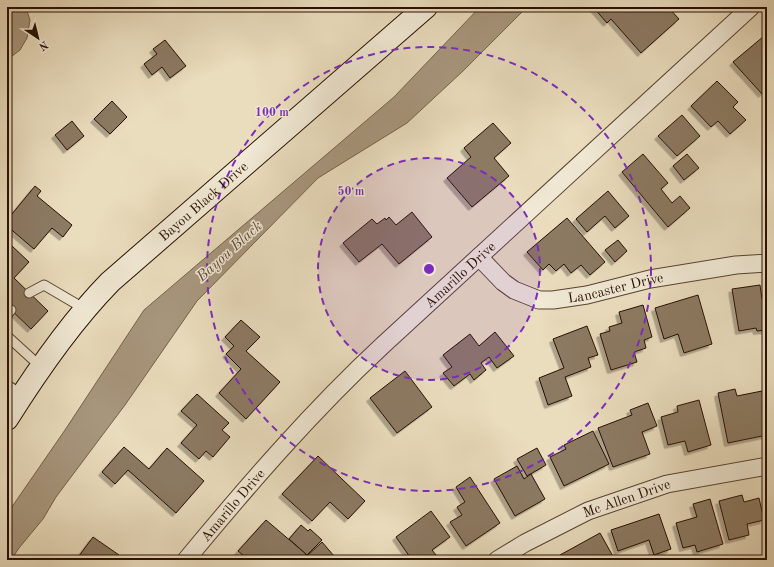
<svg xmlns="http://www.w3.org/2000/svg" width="774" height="567" font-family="'Old Standard TT',serif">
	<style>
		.water { fill: #a8977e; stroke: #74614c }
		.building { fill: #8c7a64; stroke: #270f02; filter: url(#shadow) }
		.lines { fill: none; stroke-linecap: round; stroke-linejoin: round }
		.lane-casing { stroke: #584231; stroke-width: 11 }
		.street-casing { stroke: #584231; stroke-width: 19 }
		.secondary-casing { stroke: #270f02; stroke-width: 24 }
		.lane { stroke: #f1e9d5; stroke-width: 9 }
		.street { stroke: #f1e9d5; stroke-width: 17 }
		.secondary { stroke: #f1e9d5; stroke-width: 22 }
		.ring { fill: none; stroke: #7b2cbf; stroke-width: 2; stroke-dasharray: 7 5 }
		.labels { text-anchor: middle; stroke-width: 3; stroke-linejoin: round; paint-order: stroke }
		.street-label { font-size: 14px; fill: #270f02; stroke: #f1e9d5 }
		.water-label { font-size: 15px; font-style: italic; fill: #614c3a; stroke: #f1e9d5 }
		.centre { fill: #7b2cbf; stroke: #f1e9d5; stroke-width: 2 }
		.ring-label { font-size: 12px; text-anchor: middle; font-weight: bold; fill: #7b2cbf; stroke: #f1e9d5; stroke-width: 3; stroke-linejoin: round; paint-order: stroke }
	</style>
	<defs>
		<filter id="shadow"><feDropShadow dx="-3.5" dy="3.5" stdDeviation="0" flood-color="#0004"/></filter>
	</defs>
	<rect width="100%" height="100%" fill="#eaddbe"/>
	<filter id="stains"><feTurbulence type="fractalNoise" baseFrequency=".005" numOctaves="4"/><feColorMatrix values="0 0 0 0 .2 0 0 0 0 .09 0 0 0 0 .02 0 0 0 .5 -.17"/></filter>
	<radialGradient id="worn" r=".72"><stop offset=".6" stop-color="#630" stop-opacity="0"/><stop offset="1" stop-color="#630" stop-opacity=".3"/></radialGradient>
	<g class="water">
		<path d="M7 7H28L27 11 30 20 27 38 20 50 7 60Z"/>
		<path d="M480 7H527L463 71 407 123 318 178 197 301 125 405 56 497 43 519 19 548 11 560H7V514L65 430 144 310 394 97Z"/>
	</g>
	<g class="building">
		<path d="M593 7H623L625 9 627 7H668L679 19 641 53 611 19 607 23Z"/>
		<path d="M764 36 767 39V90L762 94 733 62Z"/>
		<path d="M165 40 186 66 170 78 162 67 152 75 144 64 157 54 153 49Z"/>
		<path d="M717 81 738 102 733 107 746 120 730 134 718 121 711 127 691 106Z"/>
		<path d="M112 101 127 117 110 134 94 119Z"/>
		<path d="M682 115 700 136 677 156 658 136Z"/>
		<path d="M72 121 84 136 67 150 55 135Z"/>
		<path d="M493 123 511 143 494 158 509 176 472 207 447 178 471 157 464 148Z"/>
		<path d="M643 154 668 183 661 189 672 203 680 196 690 208 668 227 622 172Z"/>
		<path d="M687 154 699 168 684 180 673 166Z"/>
		<path d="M35 186 41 191 37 196 72 225 63 237 52 228 34 249 7 226V220Z"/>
		<path d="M608 191 629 216 615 228 605 216 587 232 576 219Z"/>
		<path d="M412 212 432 237 399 264 382 244 359 262 343 243 372 219 377 224 385 218 386 220 389 217 396 225Z"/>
		<path d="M567 218 605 262 590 275 581 265 571 273 564 264 556 271 549 264 543 270 527 252Z"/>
		<path d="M618 240 627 251 615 262 605 250Z"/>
		<path d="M11 245 29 262 14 278 48 311 31 329 7 306V249Z"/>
		<path d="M760 285 762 299 767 298V330L757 331 756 328 739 331 732 289Z"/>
		<path d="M698 295 712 344 684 353 678 334 664 339 655 308Z"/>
		<path d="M643 305 652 337 644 340 646 348 634 352 637 362 611 370 600 334 610 331 609 327 622 323 619 312Z"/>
		<path d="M241 320 260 337 246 351 280 382 246 419 219 393 241 369 226 354 234 346 225 337Z"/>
		<path d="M587 326 598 355 588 358 591 367 565 377 572 396 548 405 539 378 564 368 553 339Z"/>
		<path d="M495 332 514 356 497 368 489 357 481 363 486 370 474 380 470 374 454 386 443 373 452 367 443 355 470 334 479 346Z"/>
		<path d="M405 371 432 407 397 433 370 398Z"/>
		<path d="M735 389 737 396 762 391 767 416V435L728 443 718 393Z"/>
		<path d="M197 394 229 423 222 430 230 437 213 457 206 451 199 459 181 443 197 425 181 411Z"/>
		<path d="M699 400 711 445 688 452 685 441 668 445 661 417 678 412 677 406Z"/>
		<path d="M648 403 657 426 642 432 650 454 613 467 598 428 632 415 630 410Z"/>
		<path d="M593 431 609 464 564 486 550 457 566 449 564 445Z"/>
		<path d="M124 447 149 469 167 448 204 481 176 513 128 470 115 484 102 472Z"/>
		<path d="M537 448 546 465 527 476 517 459Z"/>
		<path d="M318 456 365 501 348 519 330 502 312 521 282 494Z"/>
		<path d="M517 466 524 479 531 474 545 499 515 516 494 479Z"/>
		<path d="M470 477 500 523 466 546 450 522 462 515 457 507 465 502 456 487Z"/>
		<path d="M742 495 744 502 759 498 764 520 747 524 749 535 729 540 719 501Z"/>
		<path d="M710 499 723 544 697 552 695 545 683 548 676 523 697 517 693 504Z"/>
		<path d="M431 511 450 537 432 550 440 560H412L396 537Z"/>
		<path d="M659 514 671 549 654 555 649 540 618 551 611 530Z"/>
		<path d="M266 520 306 554 301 560H249L238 551Z"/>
		<path d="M301 525 308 531 310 529 322 540 307 555 289 539Z"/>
		<path d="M600 533 615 560H563L560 555Z"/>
		<path d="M93 537 119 555 115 560H76Z"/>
		<path d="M322 542 334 556 329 560H309L306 557Z"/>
	</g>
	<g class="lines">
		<g class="lane-casing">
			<g id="lane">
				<path d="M29 293 44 285 85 309"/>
				<path d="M7 315 11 310"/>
				<path d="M7 336 41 367"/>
				<path d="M7 385 23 395"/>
			</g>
		</g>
		<g class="street-casing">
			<g id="street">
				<path id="s1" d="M479 257 503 282 514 290 539 300H553L587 295 650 279 736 265 767 263"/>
				<path id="s2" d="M186 560C248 485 312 411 383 345L751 7"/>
				<path id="s3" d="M497 560 525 543 588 511 667 484 767 466"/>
			</g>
		</g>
		<g class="secondary-casing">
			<g id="secondary">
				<path id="s4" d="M7 419C37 371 70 323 110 282L426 7"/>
			</g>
		</g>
		<use href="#lane" class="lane"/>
		<use href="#street" class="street"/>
		<use href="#secondary" class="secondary"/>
	</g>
	<circle cx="429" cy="269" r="111" fill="#7b2cbf" fill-opacity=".12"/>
	<g class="ring">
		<circle cx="429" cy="269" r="111"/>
		<circle cx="429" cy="269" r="222"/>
	</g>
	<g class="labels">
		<g class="street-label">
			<text dy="5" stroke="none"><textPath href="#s4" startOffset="295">Bayou Black Drive</textPath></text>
			<text dy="5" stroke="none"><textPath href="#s2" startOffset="396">Amarillo Drive</textPath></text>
			<text dy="5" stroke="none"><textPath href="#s1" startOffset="153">Lancaster Drive</textPath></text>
			<text dy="5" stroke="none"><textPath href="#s3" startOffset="144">Mc Allen Drive</textPath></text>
			<text dy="5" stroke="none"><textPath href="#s2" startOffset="72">Amarillo Drive</textPath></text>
		</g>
		<g class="water-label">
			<text transform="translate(229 251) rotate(-42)" y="5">Bayou Black</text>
		</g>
	</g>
	<circle cx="429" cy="269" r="6" class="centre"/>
	<g class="ring-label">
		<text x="272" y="116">100 m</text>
		<text x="351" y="195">50 m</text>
	</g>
	<rect width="774" height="567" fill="none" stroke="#eaddbe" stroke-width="24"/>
	<rect x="8" y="8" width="758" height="551" fill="none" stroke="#270f02" stroke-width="2"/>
	<rect x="12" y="12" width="750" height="543" fill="none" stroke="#270f02"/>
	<g transform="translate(38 38) rotate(145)" stroke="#f1e9d5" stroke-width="3" paint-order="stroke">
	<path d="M0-3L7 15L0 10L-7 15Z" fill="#270f02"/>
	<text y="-6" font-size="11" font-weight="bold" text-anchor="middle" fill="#270f02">N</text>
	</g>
	<rect width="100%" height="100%" filter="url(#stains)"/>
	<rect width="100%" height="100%" fill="url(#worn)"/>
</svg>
